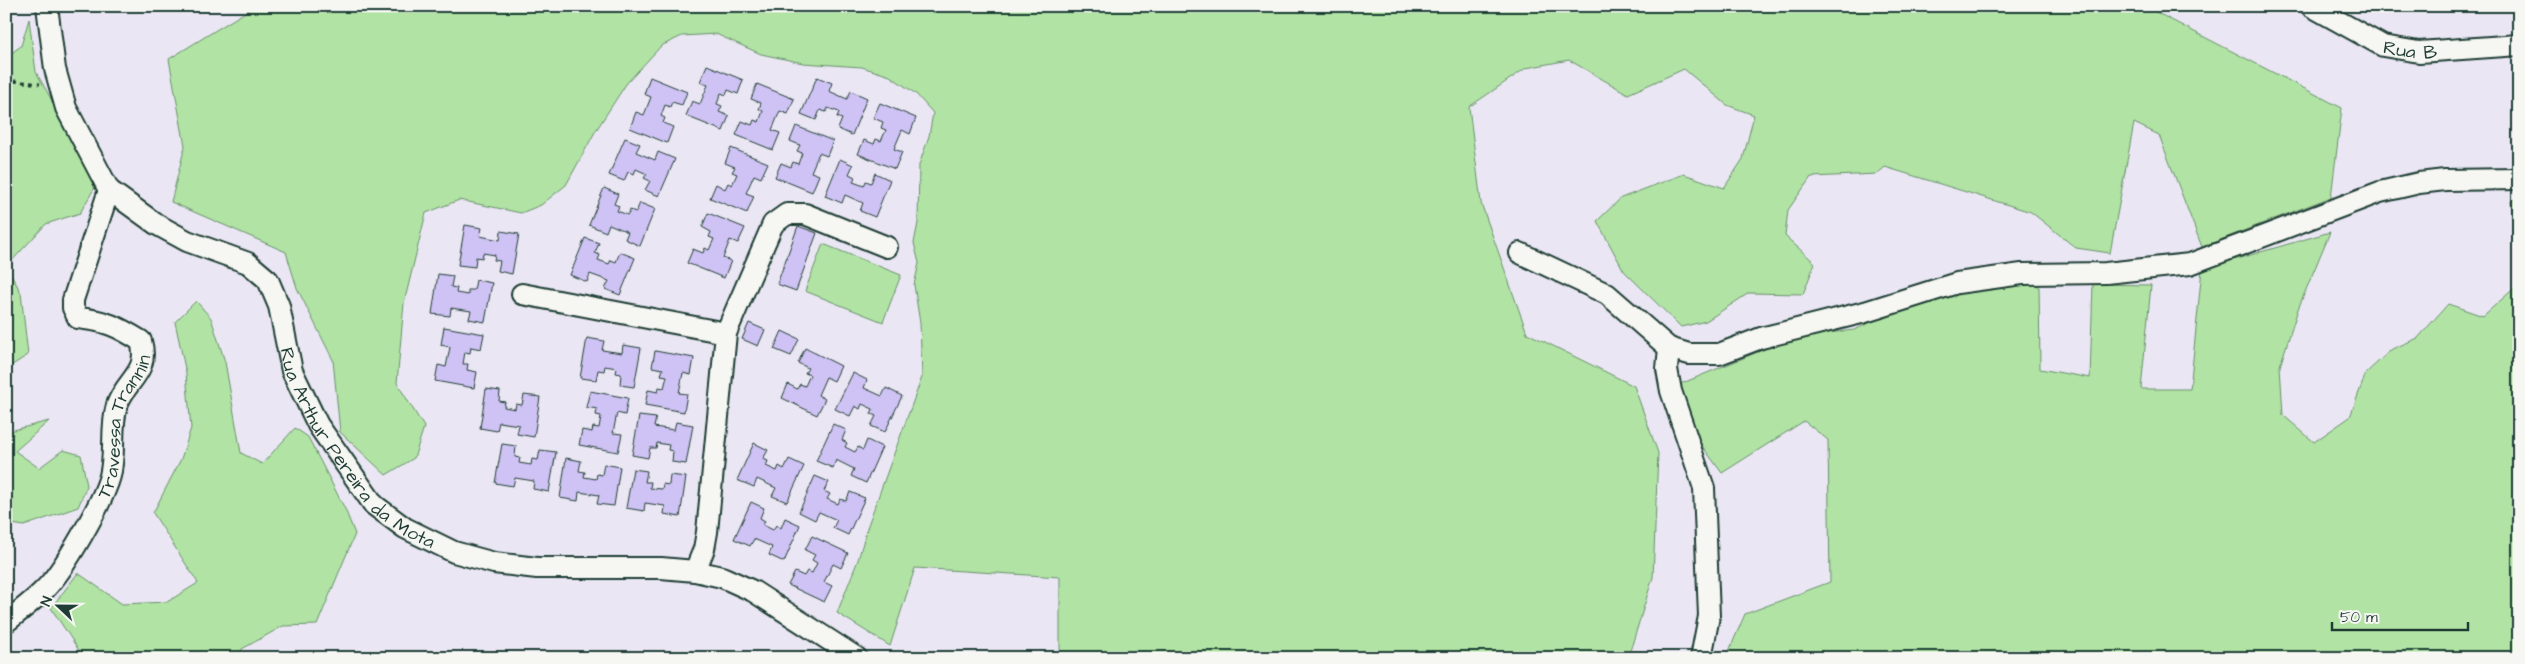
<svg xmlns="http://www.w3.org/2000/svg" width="2525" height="664" font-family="'Architects Daughter',sans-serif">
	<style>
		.green { fill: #b1e3a4; stroke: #68906c }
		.building { fill: #cfc2f4; stroke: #1f3d34 }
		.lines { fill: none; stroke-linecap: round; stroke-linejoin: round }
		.minor-casing { stroke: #1f3d34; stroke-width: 24 }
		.path { stroke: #1f3d34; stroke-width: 3; stroke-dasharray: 4 4; stroke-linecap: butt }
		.minor { stroke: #f6f6f2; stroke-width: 20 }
		.labels { text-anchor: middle; stroke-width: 4.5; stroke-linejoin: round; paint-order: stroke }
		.street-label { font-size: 19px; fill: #1f3d34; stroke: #f6f6f2 }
	</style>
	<rect width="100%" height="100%" fill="#eae6f3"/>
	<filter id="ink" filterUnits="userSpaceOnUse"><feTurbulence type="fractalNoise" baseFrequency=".02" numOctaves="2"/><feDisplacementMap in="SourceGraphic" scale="10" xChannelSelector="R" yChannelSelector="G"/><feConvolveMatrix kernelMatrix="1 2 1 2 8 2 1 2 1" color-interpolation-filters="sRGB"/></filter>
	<g filter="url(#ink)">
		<g class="green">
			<path d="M255 6H2144L2342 108 2331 197 2202 247 2159 135 2134 123 2110 253 2076 248 2031 212 1885 167 1877 174 1811 177 1788 210 1785 236 1815 263 1803 294 1749 293 1706 321 1681 327 1624 271 1597 221 1621 198 1684 174 1724 188 1743 159 1754 115 1727 105 1684 69 1628 94 1569 60 1526 68 1469 107 1481 203 1527 333 1634 386 1658 453 1653 577 1628 658H1060V577L915 568 890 646 837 613 858 560 868 525 922 377 920 323 914 285 919 263 914 243 918 223 919 165 929 136 933 113 916 94 890 76 862 67 803 63 761 54 716 34 682 36 661 46 626 84 595 132 566 185 541 205 521 213 459 200 426 213 404 303 397 383 424 427 414 458 386 475 340 432 333 360 297 288 286 252 171 202 185 146 169 59Z"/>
			<path d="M29 19 36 72 77 145 95 187 80 213 46 224 7 266 21 293 28 355 6 369V57L21 46Z"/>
			<path d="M2519 198V259L2511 201Z"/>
			<path d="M2330 232 2298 309 2280 366 2283 415 2314 442 2350 417 2366 373 2392 349 2418 338 2448 304 2483 316 2519 284V658H1726L1745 614 1830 582 1828 440 1804 421 1722 473 1689 428 1678 385 1794 337 1854 330 1921 299 2039 281 2040 369 2090 378 2093 284 2151 285 2141 389H2190L2202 269Z"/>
			<path d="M823 244 901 275 883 322 805 291Z"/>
			<path d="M196 301 211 318 225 362 241 453 262 464 295 428 308 437 345 509 355 534 317 625 283 626 242 649 239 658H84L51 608 78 573 122 604 167 602 198 583 153 513 181 459 191 428 186 373 175 322Z"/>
			<path d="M49 421 15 451 39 468 63 450 81 455 87 486 78 507 24 526 6 523V432Z"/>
		</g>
		<g class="building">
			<path d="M707 65 743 80 738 94 728 90 726 95 721 93 717 104 722 106 719 112 729 116 723 131 686 116 692 101 700 104 708 85 700 82Z"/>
			<path d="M650 77 687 92 682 105 672 102 670 107 665 105 661 116 665 118 663 123 673 127 667 143 630 128 636 112 644 115 651 97 644 94Z"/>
			<path d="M817 77 832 83 829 91 847 99 851 91 867 98 852 135 838 129 842 119 837 117 839 112 828 108 826 112 820 110 816 120 801 114Z"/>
			<path d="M757 84 794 99 788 114 780 111 772 130 780 133 773 150 736 135 742 121 752 125 754 120 759 122 763 111 759 109 761 103 751 99Z"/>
			<path d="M880 103 916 118 910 134 902 130 894 149 902 152 895 169 858 154 864 140 874 144 876 139 881 141 886 130 881 128 883 122 873 118Z"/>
			<path d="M796 126 833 141 827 156 819 153 811 172 819 175 812 192 775 177 781 163 791 167 793 162 798 164 802 153 797 151 800 145 790 141Z"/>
			<path d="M625 138 640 144 636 152 655 160 658 152 675 159 659 196 645 190 650 181 644 178 647 174 636 169 634 174 628 172 624 181 609 175Z"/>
			<path d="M731 148 768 163 761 178 754 175 746 193 754 196 747 213 710 198 716 184 725 189 728 183 732 185 737 174 732 172 735 167 725 163Z"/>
			<path d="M840 159 853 165 849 174 855 177 853 182 864 186 866 181 871 183 875 173 890 180 875 217 860 211 863 203 845 195 842 203 825 196Z"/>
			<path d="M604 188 618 194 614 204 619 206 617 211 628 215 630 210 636 212 640 203 655 209 640 246 625 239 628 232 609 224 606 232 589 225Z"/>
			<path d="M708 213 745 228 738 243 730 240 723 258 731 261 724 278 687 263 693 249 703 253 705 248 709 250 714 239 709 237 711 232 702 227Z"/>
			<path d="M465 225 482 228 480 236 500 240 501 231 519 234 512 274 498 271 500 261 494 260 495 255 483 253 482 258 476 257 475 267 458 265Z"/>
			<path d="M798 226 817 233 796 291 777 284Z"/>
			<path d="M585 238 599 243 595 253 600 255 598 260 609 264 611 260 616 262 620 252 635 258 620 295 605 289 609 281 590 274 587 282 570 275Z"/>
			<path d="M438 274 453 276 451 287 457 288 456 293 468 295V290H474L476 280 492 283 485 322 469 319 471 311 451 308 450 316 432 314Z"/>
			<path d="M749 323 765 330 758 346 742 339Z"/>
			<path d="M444 327 484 334 481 349 471 347 470 353 465 352 463 364H468L467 370 477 372 474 388 435 381 438 365 446 367 450 347 441 345Z"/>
			<path d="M782 331 799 339 791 356 774 349Z"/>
			<path d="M587 338 604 341 602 350 622 353 623 345 641 348 634 387 620 385 621 374 616 373 617 368 605 366 604 371 598 370 596 380 580 378Z"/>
			<path d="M805 348 841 366 834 381 826 377 818 395 825 399 817 415 782 398 788 384 797 389 800 384 805 386 810 375 805 373 808 368 798 363Z"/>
			<path d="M655 351 694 358 691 375 683 373 679 393 687 394 684 412 645 405 648 390 658 392 659 387 664 388 667 376 661 375 663 369 652 367Z"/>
			<path d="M853 373 867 380 864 388 882 396 886 388 902 396 885 432 871 426 876 416 871 414 873 409 862 404 860 409 855 406 850 416 835 409Z"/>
			<path d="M486 389 500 391 499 401 505 402 504 407 515 409 516 404 522 405 524 395 540 397 534 437 517 434 519 425 499 422 497 431 480 428Z"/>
			<path d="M590 391 628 398 625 415 617 413 613 433 622 434 618 452 579 445 582 430 592 432 593 427 599 428 601 416 596 415 597 409 586 407Z"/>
			<path d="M639 416 656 418 654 427 674 430 676 422 693 425 686 464 672 462 673 451 668 450 669 445 657 443 656 448H650L648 458 632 455Z"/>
			<path d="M833 424 846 430 842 440 847 443 845 447 855 452 858 447 863 450 867 440 882 447 866 483 851 476 854 469 836 460 833 468 816 461Z"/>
			<path d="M754 443 768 450 763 459 768 461 766 466 777 471 779 466 784 469 789 459 804 466 787 502 772 496 776 488 757 479 754 487 737 480Z"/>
			<path d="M502 444 516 446 515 457 520 458 519 463 531 465 532 459 538 460 540 450 556 452 549 492 533 489 534 481 515 478 513 486 495 483Z"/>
			<path d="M566 458 581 461 579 471 585 472 584 477 596 479 597 474 602 475 604 464 620 467 614 506 597 504 599 495 579 492 578 501 560 498Z"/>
			<path d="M633 469 647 471 645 482H651L650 488 662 489 663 484 669 485 670 475 686 477 680 517 664 514 665 506 645 503 644 511 626 508Z"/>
			<path d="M815 476 829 482 824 491 830 494 827 499 838 504 840 499 846 501 850 492 865 498 848 535 833 528 837 520 819 512 815 520 799 512Z"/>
			<path d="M751 502 764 508 760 518 765 521 763 525 773 530 776 525 781 528 785 518 800 525 784 562 769 555 772 547 754 539 750 546 734 539Z"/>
			<path d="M812 536 848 553 841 568 833 564 824 582 832 586 824 602 788 585 795 572 804 576 807 571 812 573 817 563 812 560 815 555 805 550Z"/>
		</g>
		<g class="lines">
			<g class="minor-casing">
				<g id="minor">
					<path id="s1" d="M47 6 55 69 66 108 109 190 156 224 187 241 248 263 268 280 279 306 292 371 318 425 374 505 405 528 454 552 494 563 537 568H661L695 571 722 577 753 591 857 658"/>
					<path id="s2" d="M2311 6 2383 46 2419 52 2519 45"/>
					<path d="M1520 253 1607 294 1669 348 1689 354H1719L1761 338 1865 312 1957 283 2022 274 2106 273 2190 264 2380 192 2419 183 2445 180 2519 179"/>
					<path d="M522 294 726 333"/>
					<path d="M1669 348 1667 369 1671 391 1704 488 1709 616 1701 658"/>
					<path d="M695 571 704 549 707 532 726 333 773 224 787 214H805L887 247"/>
					<path id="s3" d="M6 622C19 612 32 602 44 590 63 572 103 502 110 476 116 452 110 429 117 405 126 379 150 373 141 341 117 326 106 321 78 318L73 308V300L109 190"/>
				</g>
			</g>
			<path class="path" d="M6 80 40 84"/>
			<use href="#minor" class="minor"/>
		</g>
	</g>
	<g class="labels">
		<g class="street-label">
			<text dy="7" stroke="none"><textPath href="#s2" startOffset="110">Rua B</textPath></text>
			<text dy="7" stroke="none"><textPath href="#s3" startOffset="235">Travessa Trannin</textPath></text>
			<text dy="7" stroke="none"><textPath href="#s1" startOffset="578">Rua Arthur Pereira da Mota</textPath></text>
		</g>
	</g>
	<rect width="2525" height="664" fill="none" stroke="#f6f6f2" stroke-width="25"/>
	<rect x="12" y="12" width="2500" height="639" fill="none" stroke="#1f3d34" stroke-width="2" filter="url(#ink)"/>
	<g transform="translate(58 606) rotate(292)" stroke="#f6f6f2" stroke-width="4" paint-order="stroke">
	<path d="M0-4L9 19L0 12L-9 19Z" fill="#1f3d34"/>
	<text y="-8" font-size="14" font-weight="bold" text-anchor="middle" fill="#1f3d34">N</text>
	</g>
	<path d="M2332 622v8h136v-8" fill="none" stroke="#1f3d34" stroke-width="2.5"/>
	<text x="2340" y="622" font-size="15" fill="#1f3d34" stroke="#f6f6f2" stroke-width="4" paint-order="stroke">50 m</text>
</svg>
